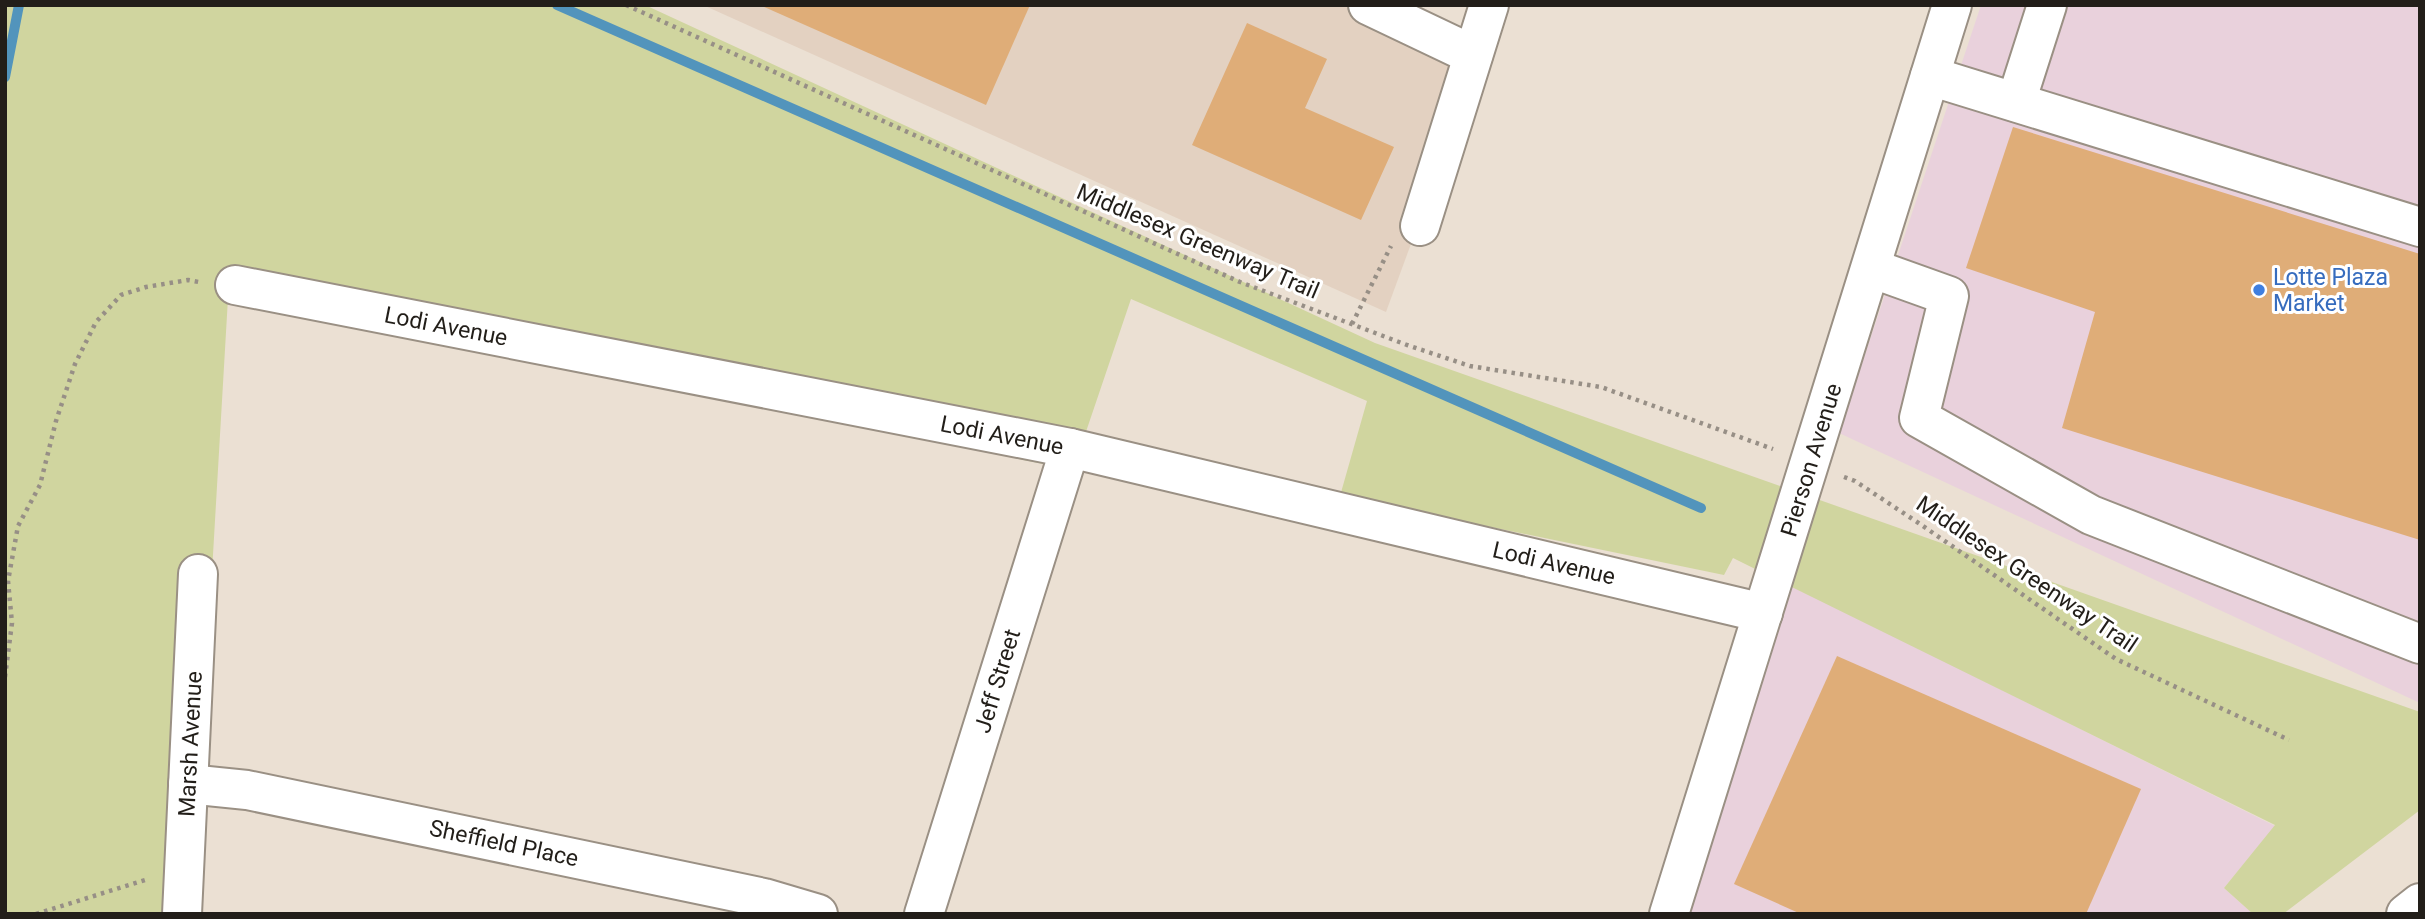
<svg xmlns="http://www.w3.org/2000/svg" width="2425" height="919" font-family="Roboto,sans-serif">
	<style>
		.commercial { fill: #e9d1dc }
		.industrial { fill: #e3d1c1 }
		.green { fill: #d0d59f }
		.lines { fill: none; stroke-linecap: round; stroke-linejoin: round }
		.stream { stroke: #5294bc; stroke-width: 10 }
		.building { fill: #dfad78 }
		.minor-casing { stroke: #9a9084; stroke-width: 42 }
		.highway-casing { stroke: #9a9084; stroke-width: 42 }
		.path { stroke: #978f86; stroke-width: 4.5; stroke-dasharray: 3.5 5; stroke-linecap: butt }
		.minor { stroke: #fff; stroke-width: 38 }
		.highway { stroke: #fff; stroke-width: 38 }
		.shop-dot { fill: #3f7fe0; stroke: #fff; stroke-width: 2.5 }
		.labels { text-anchor: middle; stroke-width: 6; stroke-linejoin: round; paint-order: stroke }
		.street-label { font-size: 23px; fill: #221e19; stroke: #fff }
		.shop-label { font-size: 23px; fill: #366cbe; stroke: #fff; text-anchor: start }
	</style>
	<rect width="100%" height="100%" fill="#ebe0d3"/>
	<g class="commercial">
		<path d="M1981 5H2420V703L1839 433Z"/>
		<path d="M1793 586 2275 826 2224 888 2253 914H1687Z"/>
	</g>
	<path class="industrial" d="M703 5H1347L1477 64 1386 312Z"/>
	<path class="green" d="M5 5H645L1375 343 2420 712V810L2283 914H2253L2224 888 2275 825 1733 558 1724 575 1340 496 1367 401 1131 299 1073 470 228 298 192 914H5Z"/>
	<g class="lines">
		<g class="stream">
			<path d="M557 5 1701 508"/>
			<path d="M5 77 19 5"/>
		</g>
	</g>
	<g class="building">
		<path d="M760 5H1030L986 105Z"/>
		<path d="M1247 23 1327 59 1305 108 1394 147 1361 220 1192 145Z"/>
		<path d="M2013 127 2420 254V540L2062 428 2095 312 1966 268Z"/>
		<path d="M1837 656 2141 789 2086 914H1801L1734 884Z"/>
	</g>
	<g class="lines">
		<g class="minor-casing">
			<g id="minor">
				<path d="M1368 5 1473 55"/>
				<path d="M1930 76 2420 227"/>
				<path d="M2016 102 2047 5"/>
				<path d="M1420 226 1489 5"/>
				<path d="M1871 268 1949 296 1919 418 2091 515 2420 644"/>
				<path d="M235 285 1070 448 1763 613"/>
				<path d="M188 784 247 790 764 898 818 914"/>
				<path d="M182 914 198 574"/>
				<path d="M924 914 1070 448"/>
				<path d="M1669 914 1952 5"/>
			</g>
		</g>
		<g class="highway-casing">
			<path id="highway" d="M2406 914 2420 903"/>
		</g>
		<g class="path">
			<path d="M626 5 1240 282 1407 345 1470 366 1601 387 1773 449"/>
			<path d="M1352 324 1391 246"/>
			<path d="M1844 477 1855 481 1920 524 2116 659 2289 740"/>
			<path d="M5 677 12 623 8 581 18 526 40 485 56 421 75 364 96 322 121 295 146 287 188 280 199 282"/>
			<path d="M36 914 145 880"/>
		</g>
		<use href="#minor" class="minor"/>
		<use href="#highway" class="highway"/>
	</g>
	<circle class="shop-dot" cx="2259" cy="290" r="7"/>
	<g class="labels">
		<g class="street-label">
			<text transform="translate(1198 241) rotate(23)" y="8">Middlesex Greenway Trail</text>
			<text transform="translate(446 326) rotate(11)" y="8">Lodi Avenue</text>
			<text transform="translate(1002 435) rotate(11)" y="8">Lodi Avenue</text>
			<text transform="translate(1811 460) rotate(-73)" y="8">Pierson Avenue</text>
			<text transform="translate(1554 563) rotate(13)" y="8">Lodi Avenue</text>
			<text transform="translate(2027 574) rotate(34)" y="8">Middlesex Greenway Trail</text>
			<text transform="translate(997 681) rotate(-73)" y="8">Jeff Street</text>
			<text transform="translate(190 744) rotate(-87)" y="8">Marsh Avenue</text>
			<text transform="translate(504 843) rotate(12)" y="8">Sheffield Place</text>
		</g>
		<g class="shop-label">
			<text x="2273" y="285">Lotte Plaza<tspan x="2273" dy="26">Market</tspan></text>
		</g>
	</g>
	<rect width="2425" height="919" fill="none" stroke="#221e19" stroke-width="14"/>
</svg>
